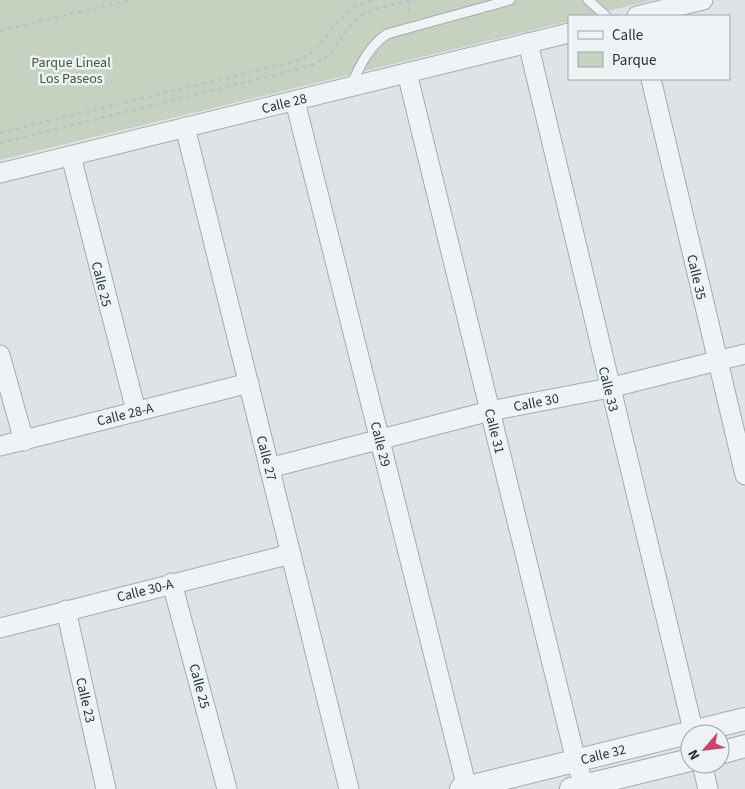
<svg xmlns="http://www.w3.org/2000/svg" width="745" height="789" font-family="'Source Sans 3',sans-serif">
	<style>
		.green { fill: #c6d1bf }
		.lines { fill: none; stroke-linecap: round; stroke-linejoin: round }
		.service-casing { stroke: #a3abb1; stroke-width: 11 }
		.minor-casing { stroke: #a3abb1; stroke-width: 21 }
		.tertiary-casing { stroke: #a3abb1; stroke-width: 24 }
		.path { stroke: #bcc1c6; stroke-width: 2.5; stroke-dasharray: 4 4; stroke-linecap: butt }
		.service { stroke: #f0f3f6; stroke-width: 9 }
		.minor { stroke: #f0f3f6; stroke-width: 19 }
		.tertiary { stroke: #f0f3f6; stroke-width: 22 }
		.labels { text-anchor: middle; stroke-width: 5; stroke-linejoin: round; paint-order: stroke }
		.park-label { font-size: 14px; fill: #425935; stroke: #edf2f5 }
		.street-label { font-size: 14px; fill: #27333d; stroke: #edf2f5 }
	</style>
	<rect width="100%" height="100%" fill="#dee3e7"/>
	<path class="green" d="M0 0H653L587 16H569V21L0 160Z"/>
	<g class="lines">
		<g class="service-casing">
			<g id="service">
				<path d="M588 0 606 16"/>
				<path d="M350 87C360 66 368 47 387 34L510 0"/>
			</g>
		</g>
		<g class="minor-casing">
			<g id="minor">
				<path d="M637 16 703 0"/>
				<path d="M528 43 694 734"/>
				<path d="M407 73 576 761 585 789"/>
				<path d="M651 79 745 475"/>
				<path d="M295 101 467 788"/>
				<path d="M185 127 349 789"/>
				<path d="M71 156 136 411"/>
				<path d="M0 173 569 33"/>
				<path d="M0 355 24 441"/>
				<path d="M0 446 249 383"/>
				<path d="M269 468 490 411 609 388 745 354"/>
				<path d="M172 583 227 789"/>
				<path d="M66 610 106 789"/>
				<path d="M0 628 291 554"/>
				<path d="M702 764 708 789"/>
			</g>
		</g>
		<g class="tertiary-casing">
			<g id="tertiary">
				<path d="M720 753 745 746"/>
				<path d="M461 789 745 719"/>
				<path d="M571 789 690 760"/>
			</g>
		</g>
		<g class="path">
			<path d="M407 0 410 16"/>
			<path d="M0 31 130 0"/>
			<path d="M0 133 300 60C326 47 331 22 353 8 359 4 368 2 375 0"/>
			<path d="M0 143 311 66C338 53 339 36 357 19 372 6 398 4 416 0"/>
		</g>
		<use href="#service" class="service"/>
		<use href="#minor" class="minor"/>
		<use href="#tertiary" class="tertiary"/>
	</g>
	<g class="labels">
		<g class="park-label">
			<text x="71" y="67">Parque Lineal<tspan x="71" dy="16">Los Paseos</tspan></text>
		</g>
		<g class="street-label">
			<text transform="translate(284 103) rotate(-14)" y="5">Calle 28</text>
			<text transform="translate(697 277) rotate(77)" y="5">Calle 35</text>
			<text transform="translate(102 284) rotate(76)" y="5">Calle 25</text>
			<text transform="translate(609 389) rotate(76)" y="5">Calle 33</text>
			<text transform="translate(536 402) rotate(-11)" y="5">Calle 30</text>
			<text transform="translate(125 414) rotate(-14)" y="5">Calle 28-A</text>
			<text transform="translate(495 431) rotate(76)" y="5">Calle 31</text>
			<text transform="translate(381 444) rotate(76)" y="5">Calle 29</text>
			<text transform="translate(267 458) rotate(76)" y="5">Calle 27</text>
			<text transform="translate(145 590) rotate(-14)" y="5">Calle 30-A</text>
			<text transform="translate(200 686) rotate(75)" y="5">Calle 25</text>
			<text transform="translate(86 700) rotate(77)" y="5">Calle 23</text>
			<text transform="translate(603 754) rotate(-14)" y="5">Calle 32</text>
		</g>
	</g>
	<rect x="568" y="15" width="162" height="65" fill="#edf2f5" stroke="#9ea6ab"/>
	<rect x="578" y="31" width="25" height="8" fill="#f0f3f6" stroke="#9ea6ab"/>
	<text x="612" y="40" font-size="15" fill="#27333d">Calle</text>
	<rect x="578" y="52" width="25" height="15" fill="#c6d1bf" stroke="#9ea6ab"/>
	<text x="612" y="65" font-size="15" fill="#27333d">Parque</text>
	<g transform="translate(705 749) rotate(242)"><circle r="24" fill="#edf2f5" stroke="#9ea6ab"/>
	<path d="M0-4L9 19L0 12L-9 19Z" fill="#cb446f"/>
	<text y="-8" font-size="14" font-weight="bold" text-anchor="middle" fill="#27333d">N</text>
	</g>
</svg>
